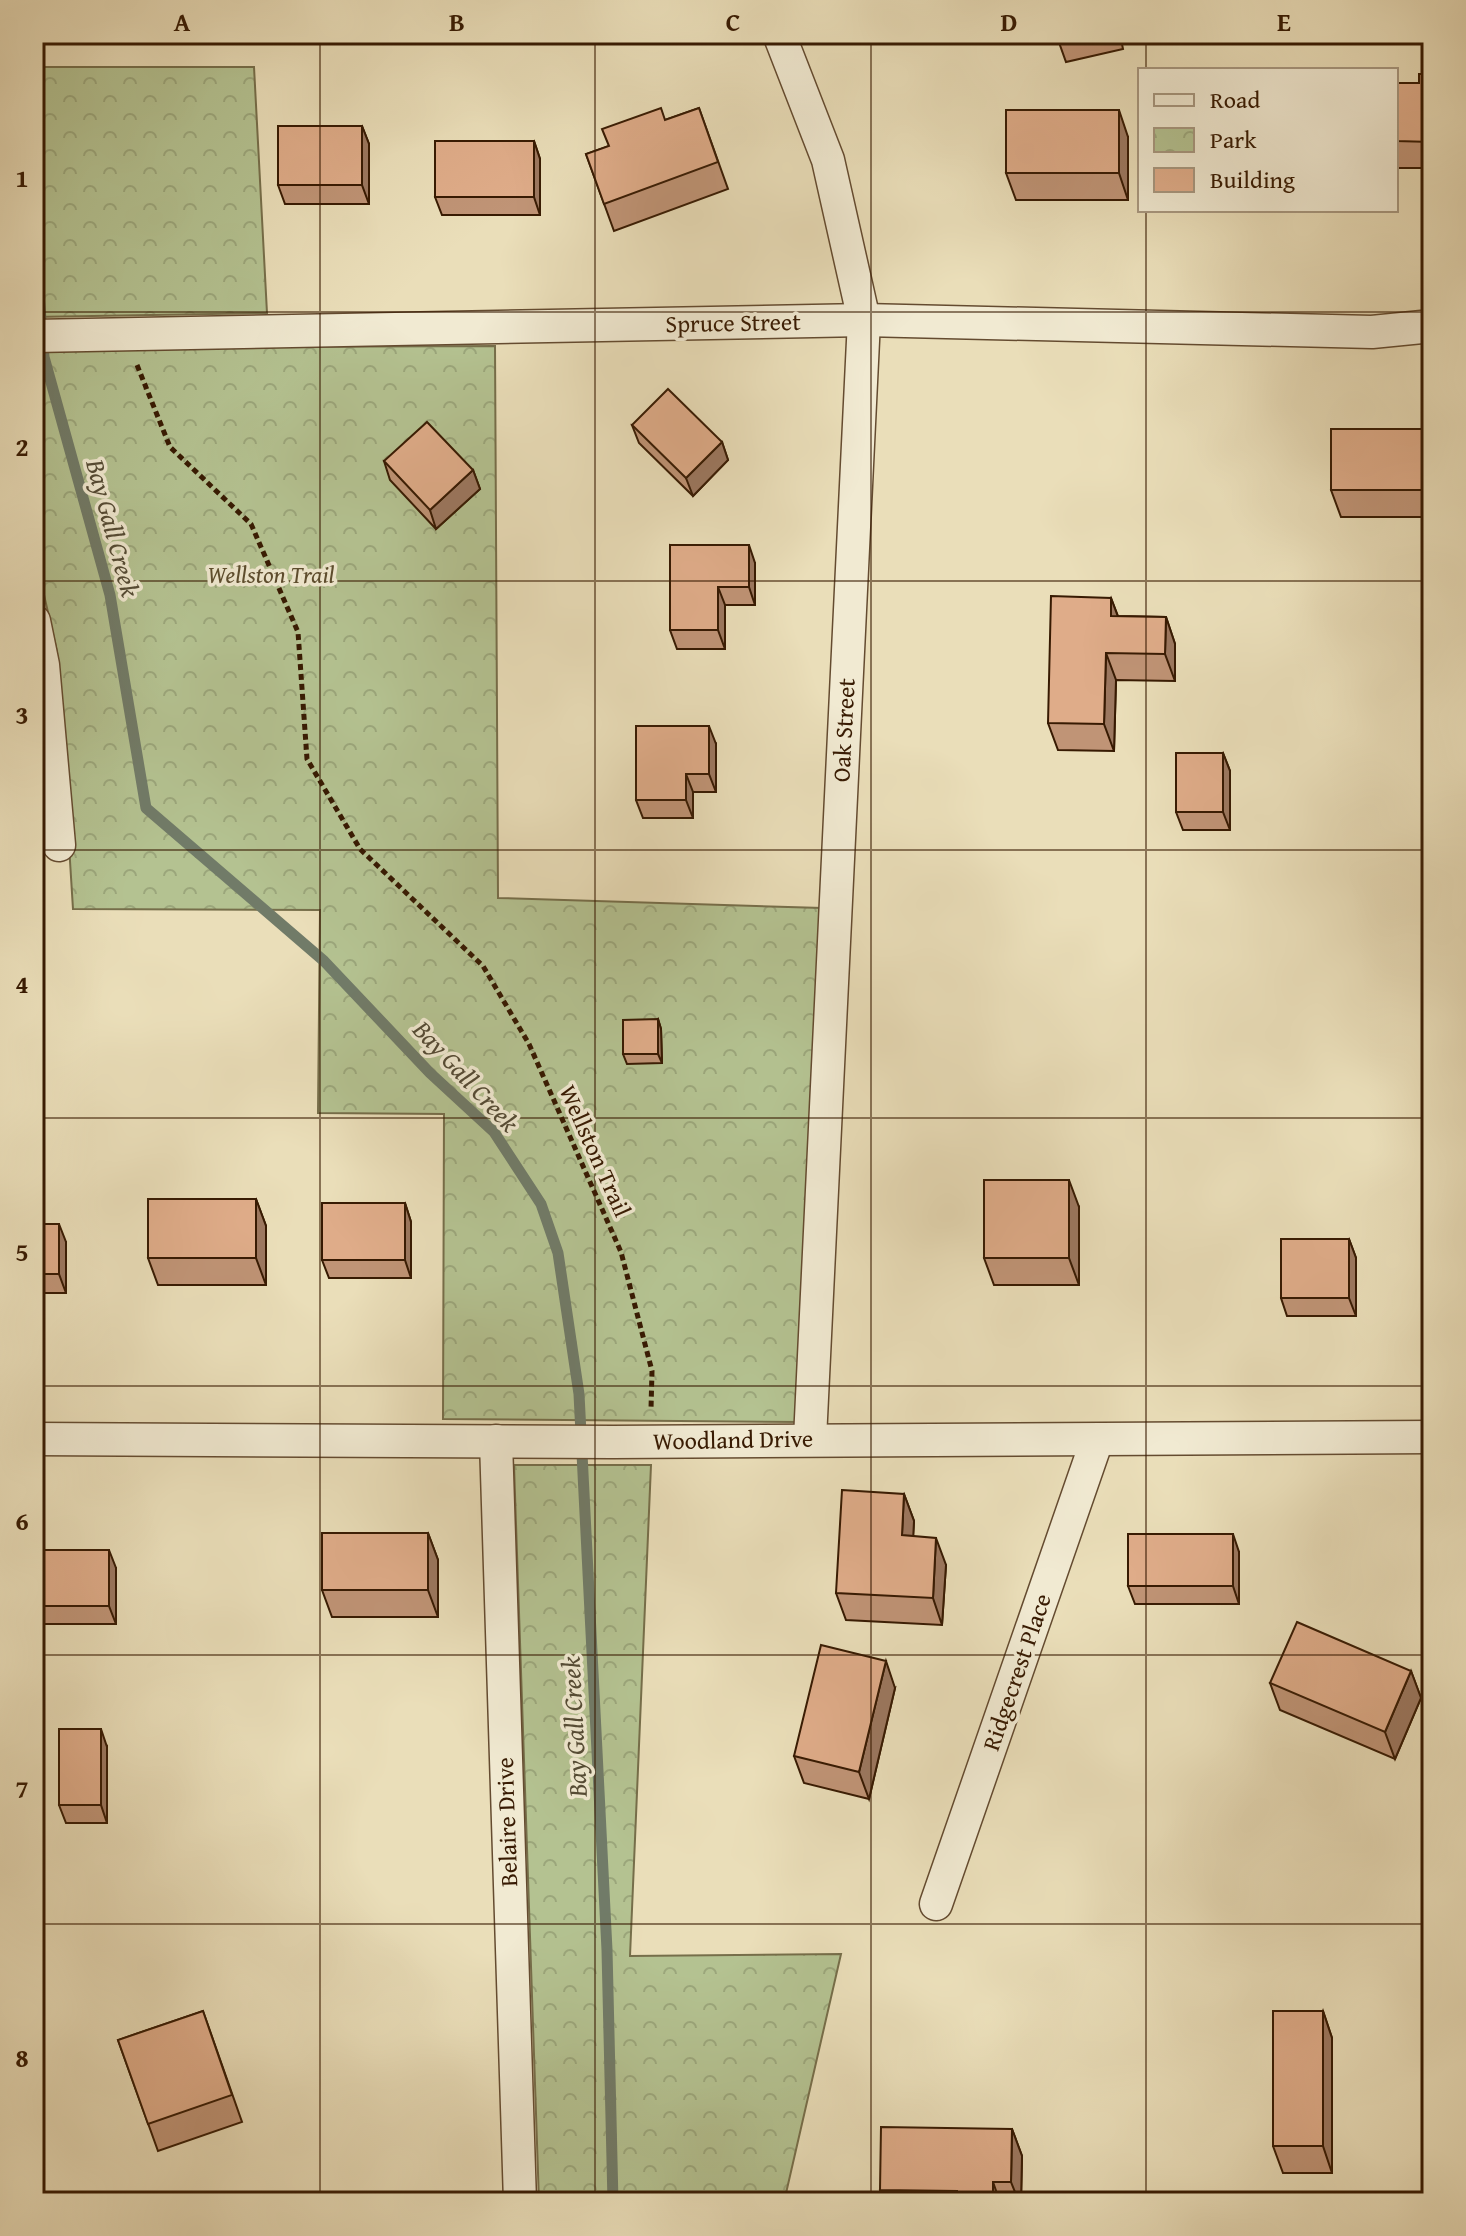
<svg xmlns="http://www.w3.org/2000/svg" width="1466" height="2236" font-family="'Gentium Book Plus',serif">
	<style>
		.park { fill: url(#park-crowns); stroke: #766e4a; stroke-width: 2 }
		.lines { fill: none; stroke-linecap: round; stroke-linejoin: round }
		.stream { stroke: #717b68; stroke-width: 11 }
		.street-casing { stroke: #644b30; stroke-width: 35 }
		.path { stroke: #371a02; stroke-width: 5; stroke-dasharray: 6 4; stroke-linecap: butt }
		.street { stroke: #f1ead2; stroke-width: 32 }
		.wall { fill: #c09476; stroke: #371a02; stroke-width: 2 }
		.shaded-wall { fill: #9c7860; stroke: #371a02; stroke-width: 2 }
		.building { fill: #dfac89; stroke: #371a02; stroke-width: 2 }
		.grid { fill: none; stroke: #371a02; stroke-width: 2; stroke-opacity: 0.55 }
		.labels { text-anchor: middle; stroke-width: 7; stroke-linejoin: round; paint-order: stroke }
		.street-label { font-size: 24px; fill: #371a02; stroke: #f1ead2 }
		.park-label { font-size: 24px; font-style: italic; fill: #5c4c2d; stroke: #f1ead2 }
		.water-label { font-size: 26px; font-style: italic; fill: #544b35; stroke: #f1ead2 }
		.neatline { fill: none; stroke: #371a02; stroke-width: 3 }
		.grid-label { font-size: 26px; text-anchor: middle; font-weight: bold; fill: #371a02 }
	</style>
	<defs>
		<pattern id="park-crowns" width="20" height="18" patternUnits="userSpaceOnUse" patternTransform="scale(2)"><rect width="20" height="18" fill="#b4c291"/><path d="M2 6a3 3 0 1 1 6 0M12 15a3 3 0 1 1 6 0" fill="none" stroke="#9ba67b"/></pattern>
	</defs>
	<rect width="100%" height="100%" fill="#eadeb9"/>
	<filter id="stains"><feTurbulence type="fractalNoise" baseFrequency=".0025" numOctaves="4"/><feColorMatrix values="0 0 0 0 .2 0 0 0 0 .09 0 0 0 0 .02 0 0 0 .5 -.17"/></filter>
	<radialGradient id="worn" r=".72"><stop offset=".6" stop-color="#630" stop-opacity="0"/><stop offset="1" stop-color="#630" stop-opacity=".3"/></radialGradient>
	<g class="park">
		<path d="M34 67H254L267 313 34 317Z"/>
		<path d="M495 346 498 898 822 908 799 1422 443 1419 444 1114 318 1113 320 910 73 909 57 652 34 551V348Z"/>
		<path d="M514 1465H651L630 1956 841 1954 784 2202H539Z"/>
	</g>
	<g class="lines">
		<path class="stream" d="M34 232 44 357 110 595 146 808 324 961 430 1073 494 1132 541 1204 558 1253 579 1394 607 1950 613 2202"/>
		<g class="street-casing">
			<g id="street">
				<path d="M779 34 828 160 864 320 810 1439"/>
				<path d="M34 336 864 320 1372 332 1432 326"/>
				<path d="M34 621 43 665 59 845"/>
				<path d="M34 1439 613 1442 1432 1437"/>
				<path d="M496 1441 520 2202"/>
				<path d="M936 1904 1097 1440"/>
			</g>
		</g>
		<path class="path" d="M137 365 170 447 251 524 298 632 307 759 360 849 483 966 529 1044 621 1252 652 1371 651 1409"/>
		<use href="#street" class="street"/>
	</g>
	<g class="wall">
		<path d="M436 34H456L437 37Z"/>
		<path d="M1056 34H1120L1123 49 1066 62Z"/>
		<path d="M1432 74V168H1396V83H1419Z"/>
		<path d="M699 108 728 189 614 231 586 154 609 146 665 120Z"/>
		<path d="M362 126 369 144V204H285L278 185Z"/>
		<path d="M1128 137V200H1016L1006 173Z"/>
		<path d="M534 141 540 159V215H442L435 197Z"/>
		<path d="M632 425 722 442 728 460 693 496 639 443Z"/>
		<path d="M1432 429V517H1341L1331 490Z"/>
		<path d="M384 461 473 470 480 489 436 529 390 480Z"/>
		<path d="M670 545 755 563V605H725V649H677L670 630Z"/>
		<path d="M1111 598 1118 616 1166 617 1175 644V681L1116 680 1114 751 1058 750 1048 723Z"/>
		<path d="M716 744V792H693V818H643L636 800Z"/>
		<path d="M1223 753 1230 771V830H1183L1176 812Z"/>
		<path d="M658 1019 661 1029 662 1063 627 1064 623 1054Z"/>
		<path d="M256 1199 266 1226V1285H158L148 1258Z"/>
		<path d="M405 1203 411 1222V1278H329L322 1260Z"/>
		<path d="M1079 1207V1285H994L984 1258Z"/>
		<path d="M34 1224 66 1242V1293H34Z"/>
		<path d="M1349 1239 1356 1258V1316H1287L1281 1298Z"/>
		<path d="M904 1494 914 1521 913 1536 946 1565 942 1625 846 1620 836 1593Z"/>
		<path d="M428 1533 438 1560V1617H332L322 1590Z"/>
		<path d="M34 1550 116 1568V1624H34Z"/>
		<path d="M1239 1552V1604H1135L1128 1586Z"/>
		<path d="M1411 1671 1421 1698 1395 1759 1280 1710 1270 1683Z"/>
		<path d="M895 1688 869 1799 804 1783 794 1756Z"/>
		<path d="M107 1747V1823H66L59 1805Z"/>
		<path d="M203 2011 242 2122 158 2151 118 2040Z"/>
		<path d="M1323 2011 1332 2038V2173H1283L1273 2146Z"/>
		<path d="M1012 2129 1022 2156 1021 2202H884L880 2190Z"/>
	</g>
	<g class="shaded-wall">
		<path d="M1119 110 1128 137V200L1119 173Z"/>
		<path d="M362 126 369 144V204L362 185Z"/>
		<path d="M534 141 540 159V215L534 197Z"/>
		<path d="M722 442 728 460 693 496 686 478Z"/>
		<path d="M473 470 480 489 436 529 430 510Z"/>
		<path d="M749 545 755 563V605L749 587Z"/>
		<path d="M718 587 725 605V649L718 630Z"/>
		<path d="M1111 598 1121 625 1111 616Z"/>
		<path d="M1166 617 1175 644V681L1165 654Z"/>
		<path d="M1106 653 1116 680 1114 751 1104 724Z"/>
		<path d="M709 726 716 744V792L709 774Z"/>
		<path d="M1223 753 1230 771V830L1223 812Z"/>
		<path d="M686 774 693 792V818L686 800Z"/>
		<path d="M658 1019 661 1029 662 1063 658 1054Z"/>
		<path d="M1069 1180 1079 1207V1285L1069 1258Z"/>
		<path d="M256 1199 266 1226V1285L256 1258Z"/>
		<path d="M405 1203 411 1222V1278L405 1260Z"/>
		<path d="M59 1224 66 1242V1293L59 1274Z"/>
		<path d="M1349 1239 1356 1258V1316L1349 1298Z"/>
		<path d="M904 1494 914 1521 912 1562 902 1535Z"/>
		<path d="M428 1533 438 1560V1617L428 1590Z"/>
		<path d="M1233 1534 1239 1552V1604L1233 1586Z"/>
		<path d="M936 1538 946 1565 942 1625 933 1598Z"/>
		<path d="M109 1550 116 1568V1624L109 1606Z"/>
		<path d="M886 1661 895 1688 869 1799 859 1772Z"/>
		<path d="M1411 1671 1421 1698 1395 1759 1385 1732Z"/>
		<path d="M101 1729 107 1747V1823L101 1805Z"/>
		<path d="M1323 2011 1332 2038V2173L1323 2146Z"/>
		<path d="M1012 2129 1022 2156 1021 2202H1019L1011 2182Z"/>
		<path d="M993 2182 1000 2202H993Z"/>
	</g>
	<g class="building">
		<path d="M1419 74H1432V142L1396 141V83H1419Z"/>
		<path d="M661 108 665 120 699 108 718 162 604 204 586 154 609 146 602 129Z"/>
		<rect x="1006" y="110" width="113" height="63"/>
		<rect x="278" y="126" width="84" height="59"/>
		<rect x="435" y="141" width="99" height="56"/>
		<path d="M668 389 722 442 686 478 632 425Z"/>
		<path d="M427 422 473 470 430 510 384 461Z"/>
		<rect x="1331" y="429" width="101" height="61"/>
		<path d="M670 545H749V587H718V630H670Z"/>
		<path d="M1051 596 1111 598V616L1166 617 1165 654 1106 653 1104 724 1048 723Z"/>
		<path d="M636 726H709V774H686V800H636Z"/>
		<rect x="1176" y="753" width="47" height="59"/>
		<path d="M658 1019V1054H623V1020Z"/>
		<rect x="984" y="1180" width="85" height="78"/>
		<rect x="148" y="1199" width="108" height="59"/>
		<rect x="322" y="1203" width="83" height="57"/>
		<rect x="34" y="1224" width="25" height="50"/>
		<rect x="1281" y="1239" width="68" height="59"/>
		<path d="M842 1490 904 1494 902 1535 936 1538 933 1598 836 1593Z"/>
		<rect x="322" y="1533" width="106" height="57"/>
		<rect x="1128" y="1534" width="105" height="52"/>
		<rect x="34" y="1550" width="75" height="56"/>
		<path d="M1297 1622 1411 1671 1385 1732 1270 1683Z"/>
		<path d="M821 1645 886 1661 859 1772 794 1756Z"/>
		<rect x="59" y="1729" width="42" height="76"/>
		<path d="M203 2011 232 2095 148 2124 118 2040Z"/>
		<rect x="1273" y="2011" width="50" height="135"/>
		<path d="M881 2127 1012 2129 1011 2182H993V2202H957V2191L880 2190Z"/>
	</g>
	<path class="grid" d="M320 34V2202M595 34V2202M871 34V2202M1146 34V70M1146 210V2202M34 312H1432M34 581H1432M34 850H1432M34 1118H1432M34 1386H1432M34 1655H1432M34 1924H1432"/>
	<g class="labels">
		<g class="street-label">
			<text transform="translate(733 323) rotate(-1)" y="8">Spruce Street</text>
			<text transform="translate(844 730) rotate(-87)" y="8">Oak Street</text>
			<text transform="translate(595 1151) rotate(66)" y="8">Wellston Trail</text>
			<text transform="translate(733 1440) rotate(-1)" y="8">Woodland Drive</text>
			<text transform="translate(1017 1672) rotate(-71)" y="8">Ridgecrest Place</text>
			<text transform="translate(507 1822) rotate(-92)" y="8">Belaire Drive</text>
		</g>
		<g class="park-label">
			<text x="271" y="583">Wellston Trail</text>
		</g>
		<g class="water-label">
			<text transform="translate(113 528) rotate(75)" y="9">Bay Gall Creek</text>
			<text transform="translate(466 1076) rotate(47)" y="9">Bay Gall Creek</text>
			<text transform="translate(574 1727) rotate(-93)" y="9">Bay Gall Creek</text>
		</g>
	</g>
	<rect width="1466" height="2236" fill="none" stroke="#eadeb9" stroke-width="88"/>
	<rect x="1138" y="68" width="260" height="144" fill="#f1ead2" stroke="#a7977f" stroke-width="2"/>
	<rect x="1154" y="94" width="40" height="12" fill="#f1ead2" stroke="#a7977f" stroke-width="2"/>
	<text x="1210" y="108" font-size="24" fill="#371a02">Road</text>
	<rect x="1154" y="128" width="40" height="24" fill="url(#park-crowns)" stroke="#a7977f" stroke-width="2"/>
	<text x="1210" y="148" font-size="24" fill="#371a02">Park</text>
	<rect x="1154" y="168" width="40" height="24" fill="#dfac89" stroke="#a7977f" stroke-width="2"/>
	<text x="1210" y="188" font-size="24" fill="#371a02">Building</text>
	<rect x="44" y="44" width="1378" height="2148" class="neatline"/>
	<g class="grid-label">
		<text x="182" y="31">A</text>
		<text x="457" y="31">B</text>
		<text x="733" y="31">C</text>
		<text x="1009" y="31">D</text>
		<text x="1284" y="31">E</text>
		<text x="22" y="187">1</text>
		<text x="22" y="456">2</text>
		<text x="22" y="724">3</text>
		<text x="22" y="993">4</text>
		<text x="22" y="1261">5</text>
		<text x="22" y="1530">6</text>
		<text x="22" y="1798">7</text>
		<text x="22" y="2067">8</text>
	</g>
	<rect width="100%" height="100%" filter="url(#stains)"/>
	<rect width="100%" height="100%" fill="url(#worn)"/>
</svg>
